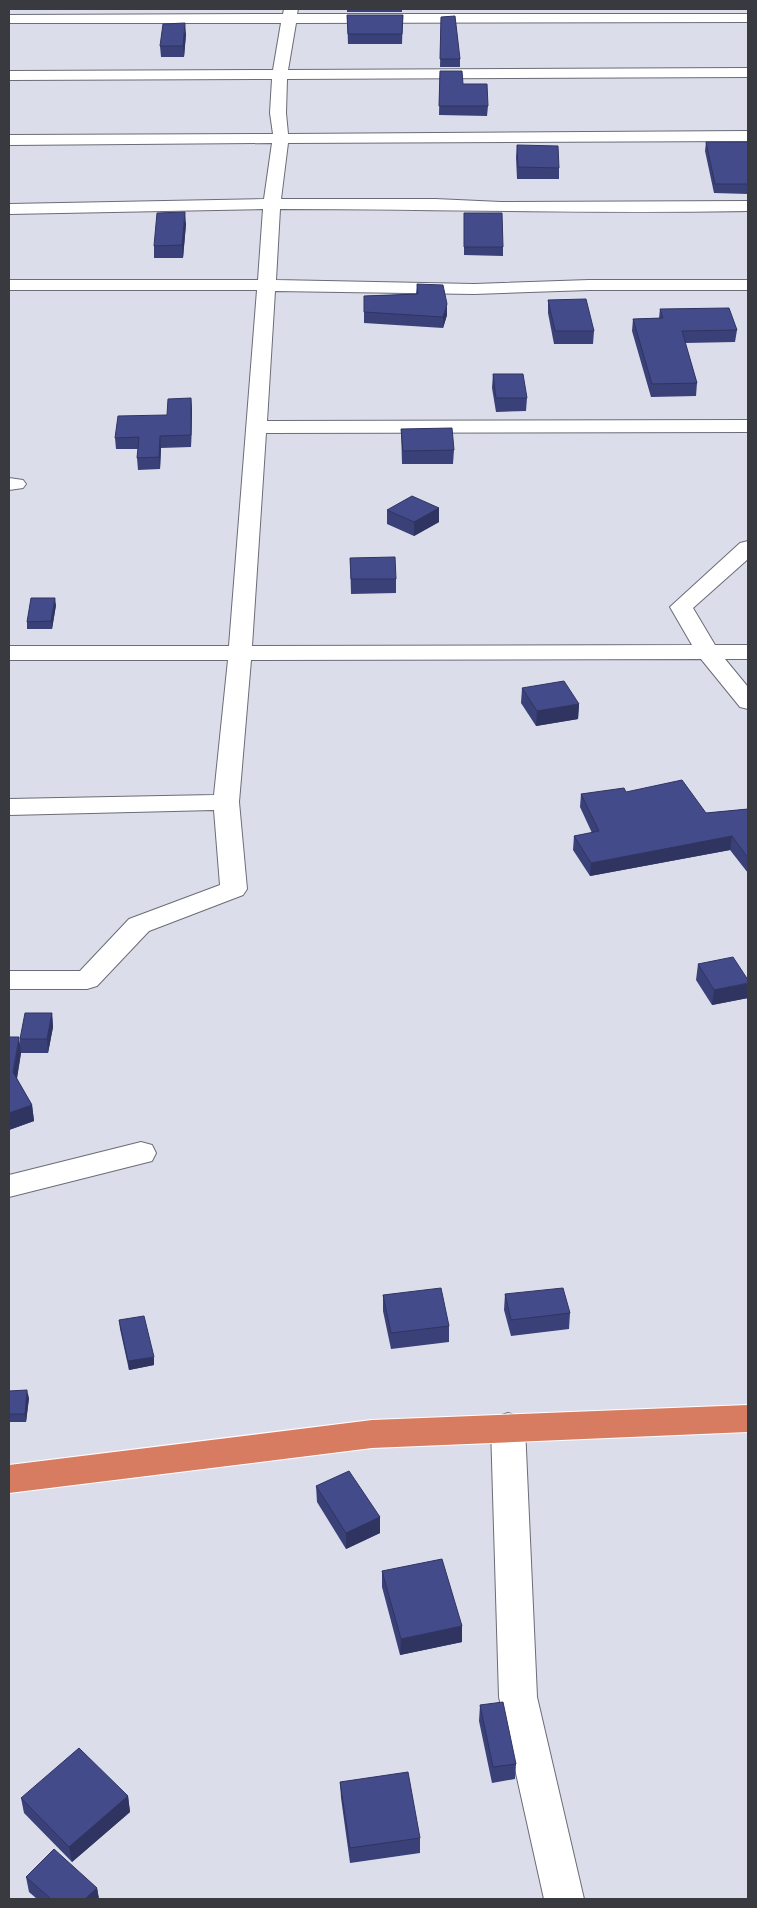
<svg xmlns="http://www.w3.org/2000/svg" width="757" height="1908" font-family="'Work Sans',sans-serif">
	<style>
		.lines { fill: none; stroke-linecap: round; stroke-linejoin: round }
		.minor-casing { stroke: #6a6c77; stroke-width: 2 }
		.highway-casing { stroke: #fff; stroke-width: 2 }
		.minor { fill: #fff; fill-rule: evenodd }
		.highway { fill: #d87c61; fill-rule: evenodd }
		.wall { fill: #3a4078 }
		.shaded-wall { fill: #303461 }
		.building { fill: #444b8b; stroke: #303461 }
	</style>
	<rect width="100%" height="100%" fill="#dbdeea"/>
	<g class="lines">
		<g class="minor-casing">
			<g id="minor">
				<path d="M284 9H298L297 14H748V22L296 23 288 70 748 68V77L287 79 286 113 288 134 748 131V141L288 143 281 199H435L501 202 748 201V211C592 214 436 209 280 209L276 280 474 284 589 280H748V290H589L474 294 275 291 267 421 748 420V432L266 433 252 646 692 645 670 607 740 543 748 541V559L693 608 715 645H748V659H725L748 687V709L740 707 701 659 251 660 239 802 247 889 243 895 149 931 97 986 87 989H9V971H80L129 919 220 885 214 810 9 815V799L214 795 228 660H9V646H229L257 290H9V280H258L263 209 9 214V204L264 199 272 143 9 145V135L273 134 270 113 272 79 9 80V71L273 70 281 23H9V15L283 14Z"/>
				<path d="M9 478 23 480 26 484 23 488 9 490Z"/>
				<path d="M141 1142 152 1145 156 1153 152 1161 9 1197V1175Z"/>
				<path d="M508 1413 520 1417 525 1427 537 1697 584 1899H544L499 1697 491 1427 496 1417Z"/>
			</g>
		</g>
		<g class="highway-casing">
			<path id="highway" d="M748 1405V1432L372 1448 9 1493V1465L372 1420Z"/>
		</g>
		<use href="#minor" class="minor"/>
		<use href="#highway" class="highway"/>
	</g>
	<g class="wall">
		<rect x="347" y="9" width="55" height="3"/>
		<path d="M347 15H403L402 44H348Z"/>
		<path d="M441 17 460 59V67H440Z"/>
		<path d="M186 34 184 57H161L160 46Z"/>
		<path d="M440 71 463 84 488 106 487 116 439 115Z"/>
		<path d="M706 142 748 145V194L714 193 705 151Z"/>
		<path d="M517 145 559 168V179H517L516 157Z"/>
		<path d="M464 213 503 247V256L464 255Z"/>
		<path d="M186 224 183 258H154V246Z"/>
		<path d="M417 284 447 315 443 328 364 323V296L416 294Z"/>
		<path d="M548 300 594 331 593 344H554L548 313Z"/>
		<path d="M660 309 737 330 735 342 685 343 697 383 696 396 651 397 632 331 633 319 659 318Z"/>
		<path d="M493 374 527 398 526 411 496 412 492 388Z"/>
		<path d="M191 398 192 410 191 447 161 448 160 469 138 470 137 458 138 449H116L115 438 167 415Z"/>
		<path d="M401 429 454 450 453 464H402Z"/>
		<path d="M439 508V522L414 536 387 524V510Z"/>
		<path d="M350 558 396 579V593L351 594Z"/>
		<path d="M56 605 52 629H27V622Z"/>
		<path d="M522 688 579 704 578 719 536 726 521 703Z"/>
		<path d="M626 792 706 813 748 809V873L730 850 590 876 573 850 574 836 592 833 580 807 581 794Z"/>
		<path d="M698 964 748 998 712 1005 696 980Z"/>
		<path d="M52 1013 53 1027 48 1053H21L17 1079 32 1105 34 1121 9 1130 20 1039Z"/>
		<path d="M505 1294 570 1313 569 1329 511 1336 504 1310Z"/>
		<path d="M383 1295 449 1326V1342L391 1349 383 1311Z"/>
		<path d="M119 1320 154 1365 129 1370 120 1329Z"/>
		<path d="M9 1391 29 1398 26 1422H9Z"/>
		<path d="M316 1486 380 1517V1533L346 1549 317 1502Z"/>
		<path d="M382 1571 462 1626V1642L400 1655 382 1587Z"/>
		<path d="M480 1705 516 1764 515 1779 492 1783 479 1721Z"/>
		<path d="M340 1782 420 1838V1853L350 1863 341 1798Z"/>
		<path d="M128 1796 130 1812 72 1862 24 1813 21 1798Z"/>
		<path d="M26 1877 97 1888 99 1899H37L29 1892Z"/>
	</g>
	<g class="shaded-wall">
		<path d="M185 23 186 34 184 57 183 46Z"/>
		<path d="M185 212 186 224 183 258 182 245Z"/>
		<path d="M447 304V315L443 328V317Z"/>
		<path d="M191 398 192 410 191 447Z"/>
		<path d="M160 436 161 448 160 469 159 457Z"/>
		<path d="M439 508V522L414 536V522Z"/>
		<path d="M55 598 56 605 52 629 51 621Z"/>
		<path d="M579 704 578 719 536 726 537 711Z"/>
		<path d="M732 836 730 850 590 876 591 863Z"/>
		<path d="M748 983V998L712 1005 714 990Z"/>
		<path d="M52 1013 53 1027 48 1053 47 1039Z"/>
		<path d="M19 1037 21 1053 15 1088 13 1072Z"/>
		<path d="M32 1105 34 1121 9 1130V1113Z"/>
		<path d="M154 1357V1365L129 1370 128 1361Z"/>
		<path d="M27 1390 29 1398 26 1422 25 1414Z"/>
		<path d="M380 1517V1533L346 1549V1533Z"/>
		<path d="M462 1626V1642L400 1655 401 1639Z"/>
		<path d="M128 1796 130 1812 72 1862 69 1847Z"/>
		<path d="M97 1888 99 1899H85Z"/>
	</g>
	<g class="building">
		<path d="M347 15H403L402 34H348Z"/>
		<path d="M455 16 460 59H440L441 17Z"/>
		<path d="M185 23 183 46H160L163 24Z"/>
		<path d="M440 71H462L463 84H487L488 106H439Z"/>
		<path d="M706 142H747L748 145V184H715Z"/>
		<path d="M517 145 558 146 559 168 518 167Z"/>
		<path d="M185 212 182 245 154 246 157 213Z"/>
		<path d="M464 213H502L503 247H464Z"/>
		<path d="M417 284 443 285 447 304 443 317 364 312V296L418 294Z"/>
		<path d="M586 299 594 331H555L548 300Z"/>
		<path d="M729 308 737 330 682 331 697 383 652 384 633 319 663 318 660 309Z"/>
		<path d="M493 374H523L527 398H496Z"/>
		<path d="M191 398V435L160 436 159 457 137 458 139 437 115 438 118 416 167 415 168 399Z"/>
		<path d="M452 428 454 450 403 451 401 429Z"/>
		<path d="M412 496 439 508 414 522 387 510Z"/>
		<path d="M395 557 396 579H351L350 558Z"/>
		<path d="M31 598H55L51 621 27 622Z"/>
		<path d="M564 681 579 704 537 711 522 688Z"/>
		<path d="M682 780 706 813 748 809V858L732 836 591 863 574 836 599 831 581 794 624 788 626 792Z"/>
		<path d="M733 957 748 980V983L714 990 698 964Z"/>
		<path d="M25 1013H52L47 1039H20Z"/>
		<path d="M9 1037H19L13 1072 32 1105 9 1113Z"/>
		<path d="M441 1288 449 1326 391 1333 383 1295Z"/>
		<path d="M563 1288 570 1313 511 1320 505 1294Z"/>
		<path d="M144 1316 154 1357 128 1361 119 1320Z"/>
		<path d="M27 1390 25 1414H9V1391Z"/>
		<path d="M349 1471 380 1517 346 1533 316 1486Z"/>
		<path d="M442 1559 462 1626 401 1639 382 1571Z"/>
		<path d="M503 1702 516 1764 493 1767 480 1705Z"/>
		<path d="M79 1748 128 1796 69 1847 21 1798Z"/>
		<path d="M408 1772 420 1838 350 1848 340 1782Z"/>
		<path d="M54 1849 97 1888 85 1899H51L26 1877Z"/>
	</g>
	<rect width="757" height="1908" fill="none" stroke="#393a3f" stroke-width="20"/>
</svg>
